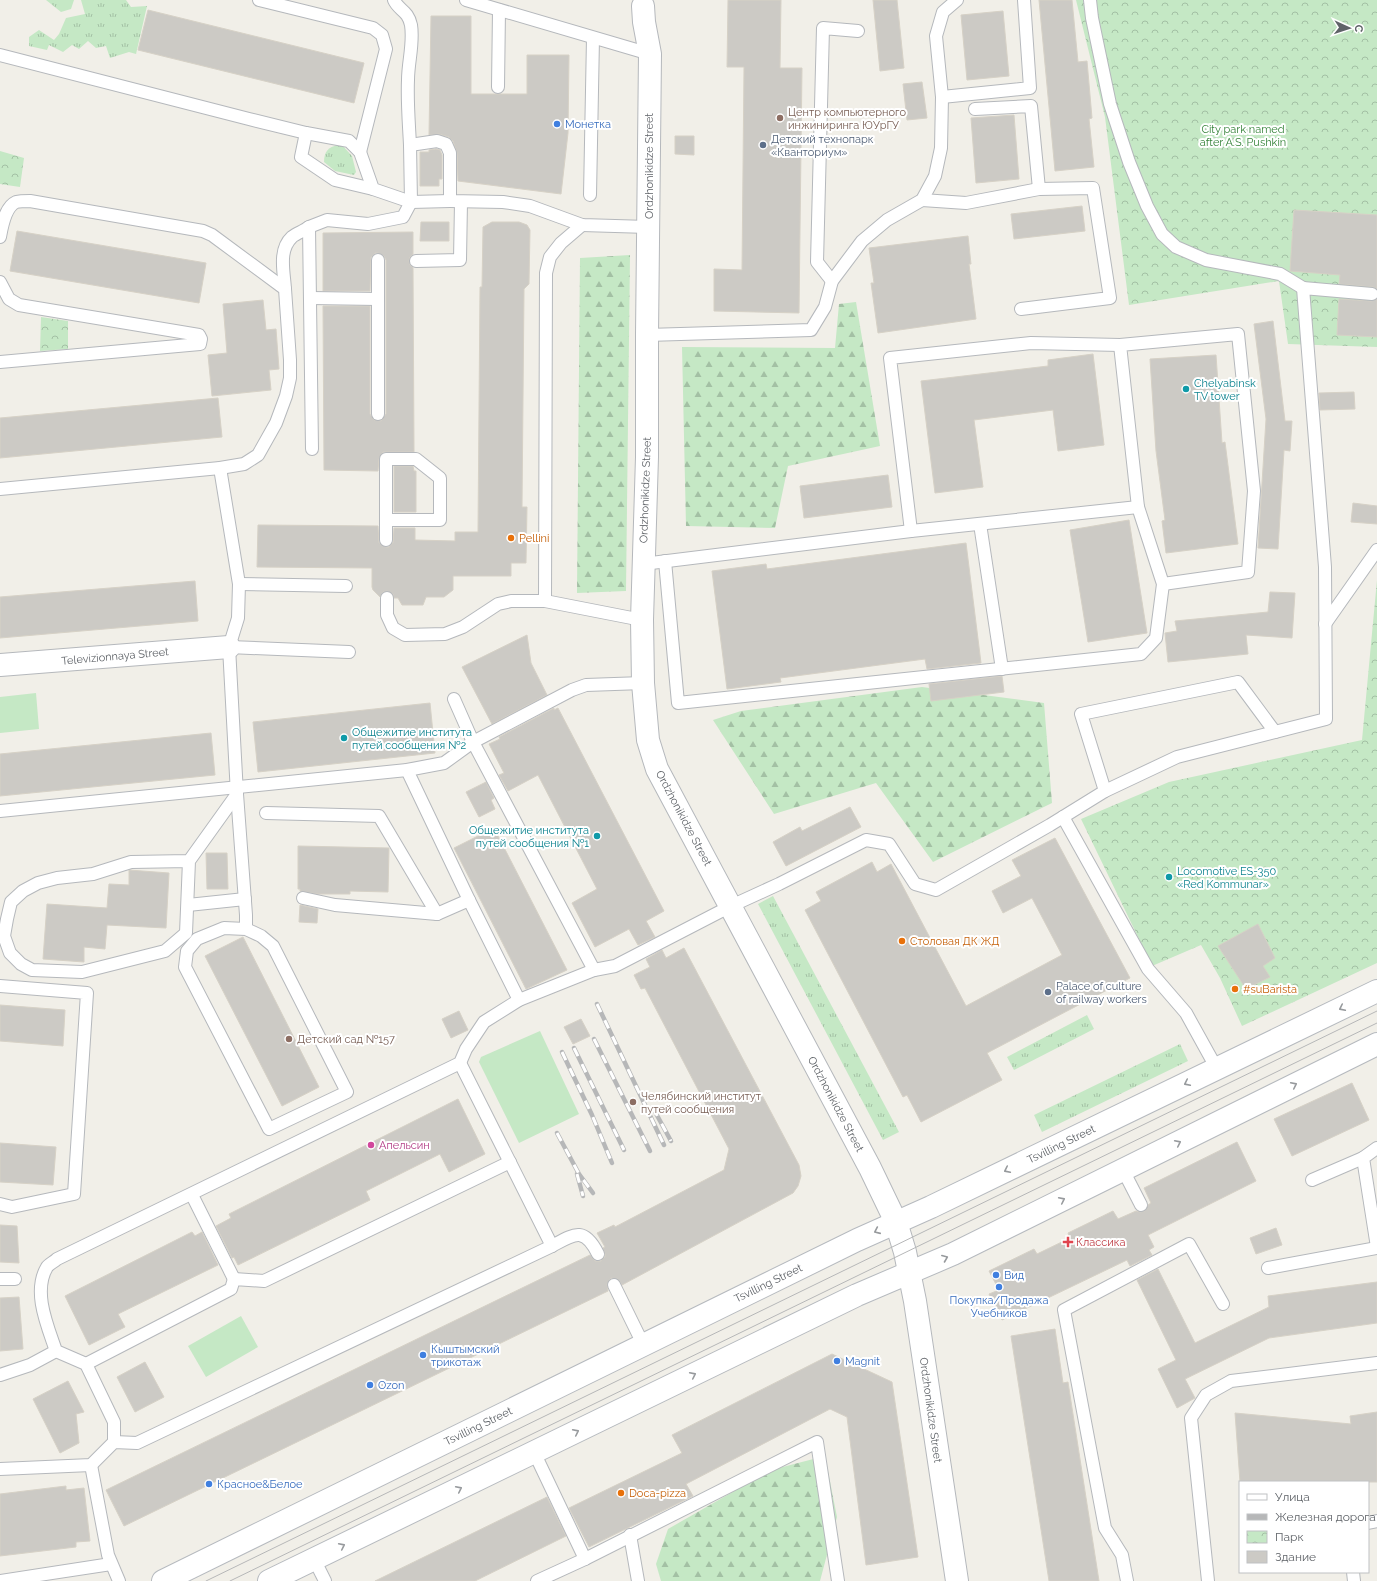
<svg xmlns="http://www.w3.org/2000/svg" width="1377" height="1581" font-family="Raleway,sans-serif">
	<style>
		.grass { fill: url(#grass-tufts) }
		.forest { fill: url(#forest-firs) }
		.park { fill: url(#park-crowns) }
		.garden { fill: #c5e8c5 }
		.building { fill: #cccac5; stroke: #d6d1c6 }
		.lines { fill: none; stroke-linecap: round; stroke-linejoin: round }
		.service-casing { stroke: #b5b8bc; stroke-width: 14 }
		.minor-casing { stroke: #b5b8bc; stroke-width: 24 }
		.secondary-casing { stroke: #b6babf; stroke-width: 24 }
		.service { stroke: #fff; stroke-width: 12 }
		.minor { stroke: #fff; stroke-width: 22 }
		.secondary { stroke: #fff; stroke-width: 22 }
		.tram { stroke: #b6b7b8; stroke-width: 1 }
		.rail-casing { stroke: #b6b7b8; stroke-width: 4.5 }
		.rail { stroke: #fff; stroke-width: 3; stroke-dasharray: 9; stroke-linecap: butt }
		.oneway { stroke: #979a9d }
		.education-dot { fill: #8d6e63; stroke: #fff; stroke-width: 1.5 }
		.shop-dot { fill: #3f7fe0; stroke: #fff; stroke-width: 1.5 }
		.service-dot { fill: #5c6f8a; stroke: #fff; stroke-width: 1.5 }
		.culture-dot { fill: #0f9aa8; stroke: #fff; stroke-width: 1.5 }
		.food-dot { fill: #e8710a; stroke: #fff; stroke-width: 1.5 }
		.hotel-dot { fill: #d1479c; stroke: #fff; stroke-width: 1.5 }
		.health-dot { fill: #e0444e; stroke: #fff; stroke-width: 1.5 }
		.labels { text-anchor: middle; stroke-width: 4; stroke-linejoin: round; paint-order: stroke }
		.education-label { font-size: 11px; fill: #785e54; stroke: #fff; text-anchor: start }
		.shop-label { font-size: 11px; fill: #366cbe; stroke: #fff; text-anchor: start }
		.park-label { font-size: 11px; fill: #348238; stroke: #fff }
		.service-label { font-size: 11px; fill: #4e5e75; stroke: #fff; text-anchor: start }
		.street-label { font-size: 11px; fill: #5f6368; stroke: #fff }
		.culture-label { font-size: 11px; fill: #0d838f; stroke: #fff; text-anchor: start }
		.food-label { font-size: 11px; fill: #c56008; stroke: #fff; text-anchor: start }
		.hotel-label { font-size: 11px; fill: #b23c85; stroke: #fff; text-anchor: start }
		.health-label { font-size: 11px; fill: #be3a42; stroke: #fff; text-anchor: start }
	</style>
	<defs>
		<pattern id="grass-tufts" width="24" height="20" patternUnits="userSpaceOnUse"><rect width="24" height="20" fill="#c5e8c5"/><path d="M3 7l-1-3M5 7V3M7 7l1-3M15 17l-1-3M17 17v-4M19 17l1-3" fill="none" stroke="#a3c0a4"/></pattern>
		<pattern id="forest-firs" width="22" height="20" patternUnits="userSpaceOnUse"><rect width="22" height="20" fill="#c5e8c5"/><path d="M5 1l3.5 6h-7zM16 11l3.5 6h-7z" fill="#a3c0a4"/></pattern>
		<pattern id="park-crowns" width="20" height="18" patternUnits="userSpaceOnUse"><rect width="20" height="18" fill="#c5e8c5"/><path d="M2 6a3 3 0 1 1 6 0M12 15a3 3 0 1 1 6 0" fill="none" stroke="#a3c0a4"/></pattern>
	</defs>
	<rect width="100%" height="100%" fill="#f1efe8"/>
	<g class="grass">
		<path d="M46 0H74L71 9 61 12Z"/>
		<path d="M81 0H126L131 7 147 6 136 54 129 52 110 58 106 46 96 48 88 41 79 49 72 45 63 52 49 45 47 50 29 46V37L39 30 54 40 59 34 66 18 85 14Z"/>
		<path d="M338 145H342L352 156 356 172 354 175 335 171 324 162C324 152 328 147 338 145Z"/>
		<path d="M773 896 899 1132 883 1140 758 904Z"/>
		<path d="M1087 1015 1094 1029 1014 1070 1007 1057Z"/>
		<path d="M1180 1044 1188 1061 1042 1132 1034 1115Z"/>
	</g>
	<g class="forest">
		<path d="M630 255 626 591 577 593 580 258Z"/>
		<path d="M856 302 880 446 788 466 775 528 686 526 682 347 835 348 839 304Z"/>
		<path d="M922 687 1044 703 1052 803 933 862 876 783 774 814 713 720 741 711Z"/>
		<path d="M825 1456 837 1517 820 1581H661L656 1564 668 1529 771 1470Z"/>
	</g>
	<g class="park">
		<path d="M1076 0H1377V347L1288 344 1279 281 1129 305 1105 117Z"/>
		<path d="M0 151 24 158 20 187 0 184Z"/>
		<path d="M41 317 68 321V349L40 351Z"/>
		<path d="M1377 580V963L1242 1026 1220 978 1201 945 1152 966 1081 819 1169 782 1362 740Z"/>
	</g>
	<g class="garden">
		<path d="M36 693 39 729 0 733V697Z"/>
		<path d="M540 1031 579 1114 519 1143 479 1062 481 1057Z"/>
		<path d="M241 1316 258 1347 206 1377 188 1346Z"/>
	</g>
	<g class="building">
		<path d="M728 0H781L780 68H802L799 313 714 311V269L742 270 744 67H727Z"/>
		<path d="M873 0H897L904 68 880 71Z"/>
		<path d="M1039 0H1072L1078 62 1087 61 1092 118 1089 119 1094 167 1055 171Z"/>
		<path d="M148 10 364 63 354 103 138 50Z"/>
		<path d="M1003 11 1009 76 967 80 961 15Z"/>
		<path d="M431 16H471V94H527V55H569L568 133 561 194 458 181 457 153 453 141 449 137 439 134 429 135Z"/>
		<path d="M922 82 927 118 907 120 903 84Z"/>
		<path d="M1014 115 1019 179 976 183 971 118Z"/>
		<path d="M675 136H694V155L675 154Z"/>
		<path d="M436 149 440 150 442 155V179H439V186H420V152H429V150Z"/>
		<path d="M1082 206 1085 231 1014 239 1011 214Z"/>
		<path d="M1294 210 1377 215V289L1373 287 1339 284 1340 275 1290 271Z"/>
		<path d="M421 222H449V241H420Z"/>
		<path d="M492 222H519L527 225 530 230 529 284 524 289 522 507H527L526 563H511V576H453V590L444 597H426L423 605H402L398 598H394L393 594 387 591 383 592 380 597 373 590 372 587V568L257 567 258 525 378 526 379 543 386 547H389L393 543 394 528H415V540L455 541V532H478L480 287H482L483 227Z"/>
		<path d="M17 231 206 263 199 303 10 271Z"/>
		<path d="M413 232V254L410 257 409 261 410 265 413 268 414 452H383L379 459 378 471 324 470 323 306H370V414L374 420 381 421 386 414V260L384 256 378 253H375L371 257 370 291H323V233Z"/>
		<path d="M968 236 971 264H969L976 319 878 333 871 283H874L869 248Z"/>
		<path d="M1339 299 1371 301 1377 299V337L1337 335Z"/>
		<path d="M263 300 266 330 276 329 279 369 269 370 271 390 212 396 208 355 227 353 223 304Z"/>
		<path d="M1273 321 1285 421H1292L1290 451 1284 450 1278 549 1258 548 1266 419 1254 324Z"/>
		<path d="M1093 354 1104 445 1058 451 1053 410 974 420 983 487 935 493 921 381 1048 366V360Z"/>
		<path d="M1216 355 1222 443 1225 442 1238 544 1166 553 1162 521 1165 520 1156 451 1150 359Z"/>
		<path d="M1354 392 1355 409 1320 410 1319 393Z"/>
		<path d="M218 398 222 437 0 458V418Z"/>
		<path d="M394 466H413L414 471H416V512H394Z"/>
		<path d="M888 475 892 507 804 518 800 486Z"/>
		<path d="M1353 503 1377 506V524L1351 522Z"/>
		<path d="M1129 520 1147 633 1088 642 1070 530Z"/>
		<path d="M966 543 981 663 927 669 925 659 780 678 781 682 727 689 712 571 766 564 767 569Z"/>
		<path d="M195 581 198 621 0 638V597Z"/>
		<path d="M1270 592 1295 593 1292 638 1246 635 1248 654 1168 662 1165 633 1177 631 1175 621 1268 612Z"/>
		<path d="M527 635 531 663 547 695 492 724 462 667Z"/>
		<path d="M1002 676 1004 692 931 701 929 684Z"/>
		<path d="M430 703 435 753 258 772 253 722Z"/>
		<path d="M554 708V710L558 708 664 911 646 921 655 937 638 945 629 929 595 947 572 903 597 889 538 775 508 791 499 775 504 773 489 744 500 739 499 737Z"/>
		<path d="M211 733 215 775 0 796V754Z"/>
		<path d="M486 782 494 798 491 800 495 809 479 817 466 792Z"/>
		<path d="M850 807 861 827 786 866 773 842 800 827 802 831Z"/>
		<path d="M494 828 567 970 526 989 454 848Z"/>
		<path d="M1055 838 1130 978 987 1053 1002 1080 921 1122 907 1095 903 1097 805 910 821 901 816 892 872 862 877 872 891 864 966 1006 1062 955 1032 898 1003 913 992 891 1021 876 1012 860Z"/>
		<path d="M298 846 389 848 388 892 350 891V894H318L300 891V889H298Z"/>
		<path d="M206 853H227L228 889H207Z"/>
		<path d="M129 870 169 873 166 928 107 925 105 949 84 947V962L43 959 47 904 107 908 109 884 129 885Z"/>
		<path d="M300 905 318 909 317 923 299 922Z"/>
		<path d="M1258 924 1275 958 1263 966 1270 977 1246 989 1218 946Z"/>
		<path d="M243 937 319 1087 282 1106 205 956Z"/>
		<path d="M684 948 799 1165 801 1176 798 1186 793 1193 622 1285 618 1279 611 1278 607 1284 608 1291 124 1526 106 1490 590 1255 595 1261H601L605 1257V1254L603 1248 605 1247 597 1233 614 1225 615 1227 724 1170 729 1149 645 988 641 989 634 975 650 967 646 959 662 950 666 958Z"/>
		<path d="M0 1005 65 1010 63 1046 0 1041Z"/>
		<path d="M459 1011 468 1030 451 1038 442 1019Z"/>
		<path d="M581 1019 590 1036 573 1044 564 1027Z"/>
		<path d="M1352 1083 1369 1120 1292 1156 1274 1119Z"/>
		<path d="M458 1099 485 1154 449 1172 440 1154 366 1191 370 1200 238 1265 234 1257 232 1258 216 1226 231 1218 229 1214Z"/>
		<path d="M1237 1142 1256 1181 1148 1235 1154 1247 1149 1250 1152 1255 1130 1266 1127 1260 1002 1320 989 1294 999 1290 989 1271 1034 1249 1037 1254 1070 1238 1068 1233 1113 1211 1118 1219 1136 1211 1140 1212 1145 1211 1148 1205 1151 1203 1144 1188Z"/>
		<path d="M0 1143 56 1147 53 1185 0 1182Z"/>
		<path d="M0 1225 17 1226 19 1263 0 1262Z"/>
		<path d="M1276 1228 1282 1245 1256 1254 1250 1238Z"/>
		<path d="M192 1232 195 1236 202 1232 218 1265 118 1314 125 1327 89 1345 65 1296Z"/>
		<path d="M1158 1269 1195 1343 1269 1307 1268 1296 1377 1282V1323L1269 1338 1185 1379 1195 1398 1177 1408 1158 1369 1176 1360 1137 1280Z"/>
		<path d="M19 1297 23 1349 0 1351V1298Z"/>
		<path d="M1055 1329 1063 1383 1068 1382 1099 1581H1049L1011 1336Z"/>
		<path d="M832 1354 892 1382 918 1557 866 1565 847 1417 830 1409 686 1484 693 1496 589 1547 569 1508 682 1453 672 1435Z"/>
		<path d="M145 1362 164 1397 135 1412 117 1377Z"/>
		<path d="M68 1381 84 1412 76 1414 79 1443 60 1453 33 1399Z"/>
		<path d="M1377 1412V1482H1240L1235 1413 1351 1424 1350 1416Z"/>
		<path d="M66 1486V1490L84 1488 90 1541 76 1542V1547L0 1556V1494Z"/>
		<path d="M547 1497 566 1536 475 1581H375Z"/>
	</g>
	<g class="lines">
		<g class="service-casing">
			<g id="service">
				<path d="M259 0 373 28 382 35 386 49 360 152"/>
				<path d="M394 0C398 10 408 10 411 25 414 43 408 62 408 80 407 102 409 124 410 145"/>
				<path d="M466 0 650 54"/>
				<path d="M1090 0 1092 18 1110 104 1129 162 1147 206 1162 234 1176 247 1206 260 1280 274 1303 288"/>
				<path d="M0 55 249 119 306 133 349 141 360 152 373 189 411 202 450 201"/>
				<path d="M498 87 499 10"/>
				<path d="M942 97 1030 88 1024 0"/>
				<path d="M975 109 1031 106 1039 189"/>
				<path d="M306 133 301 157 335 180 373 189"/>
				<path d="M590 195 593 38"/>
				<path d="M922 200 966 203 1039 189 1093 188 1110 298 1021 309"/>
				<path d="M582 225 561 243 550 257 546 273 545 601 642 620"/>
				<path d="M0 237C2 226 5 207 16 202 20 201 26 201 30 201L203 231 212 235 285 289 290 360V378L286 396 276 423 258 455 244 464 220 468 0 489"/>
				<path d="M378 260V414"/>
				<path d="M416 261 460 260 461 202"/>
				<path d="M832 281 817 262 823 28 858 31"/>
				<path d="M0 282 9 299 19 305 199 335 201 339 200 344 0 362"/>
				<path d="M285 289C284 272 278 250 292 237 297 233 304 231 309 227"/>
				<path d="M311 298 378 299"/>
				<path d="M647 335 811 330 825 307 832 281 862 241 887 220 922 200 935 176 941 148 942 97 936 36 943 12 957 0"/>
				<path d="M312 449 309 227 327 220 368 224 403 217 411 202 410 145 437 141 446 144 450 153V201L503 202 530 206 582 225 648 227"/>
				<path d="M386 520V459H416L440 478V520H386V540"/>
				<path d="M980 524 1002 669"/>
				<path d="M911 531 890 358 1031 343 1120 345"/>
				<path d="M665 561 678 703 1141 654 1156 638 1163 584 1138 507"/>
				<path d="M643 564 911 531 1138 507 1120 345 1238 334 1254 491 1248 572 1163 584"/>
				<path d="M239 584 346 586"/>
				<path d="M387 598V615L393 628 405 635 445 634 463 627 498 604 511 601H545"/>
				<path d="M1325 624 1377 550"/>
				<path d="M229 647 349 652"/>
				<path d="M454 699 473 742 594 970"/>
				<path d="M407 770 469 900 519 1000"/>
				<path d="M1105 791 1081 714 1238 682 1275 732"/>
				<path d="M237 794 246 915V929L261 936 273 946 347 1092 269 1129 185 967 187 951 197 939 224 928 246 929"/>
				<path d="M0 811 407 770 444 763 473 742 572 690 586 685 643 683"/>
				<path d="M266 813 379 816 437 914"/>
				<path d="M1063 817 1148 969 1186 1013 1217 1069"/>
				<path d="M189 861 131 862 93 874 57 878 38 883 23 891 11 902 7 919 4 936 10 953 21 964 32 970 82 972 165 951 186 933 189 861 237 794 229 647 238 618 239 584 220 468"/>
				<path d="M303 898 335 905 437 914 469 900"/>
				<path d="M188 905 245 899"/>
				<path d="M0 986 87 993 74 1194 12 1207 0 1204"/>
				<path d="M1377 1148 1363 1158 1377 1247"/>
				<path d="M1123 1170 1141 1205"/>
				<path d="M1312 1180 1363 1158"/>
				<path d="M192 1195 234 1279"/>
				<path d="M552 1246C574 1234 584 1226 598 1254"/>
				<path d="M1268 1268 1377 1248"/>
				<path d="M0 1279H15"/>
				<path d="M614 1285 643 1344"/>
				<path d="M86 1364 231 1289 234 1279 264 1281 510 1162"/>
				<path d="M0 1375 30 1365 56 1351"/>
				<path d="M114 1442V1422L86 1364 56 1351C48 1327 32 1292 47 1267 49 1264 54 1262 57 1259L460 1063 466 1049 484 1022 519 1000 594 970 615 966 731 906 779 884 866 840 889 844 915 884 936 890 1050 825 1105 791 1177 757 1326 719 1325 567 1303 288 1372 294"/>
				<path d="M534 1452 585 1559"/>
				<path d="M91 1465 108 1555 119 1581"/>
				<path d="M0 1469 91 1465 114 1442 137 1443 552 1246 460 1063"/>
				<path d="M1368 1523 1377 1521"/>
				<path d="M630 1535 638 1581"/>
				<path d="M314 1559 325 1581"/>
				<path d="M1353 1572 1354 1581"/>
				<path d="M0 1581 111 1564"/>
				<path d="M537 1581 585 1559 817 1442 838 1581"/>
				<path d="M1127 1581 1122 1555 1105 1528 1064 1310 1189 1244 1223 1304"/>
				<path d="M1208 1581 1191 1418 1206 1395 1231 1381 1377 1363"/>
			</g>
		</g>
		<g class="minor-casing">
			<g id="minor">
				<path d="M643 6 644 22 650 54 647 335V457L642 620 643 683 648 740 657 769 870 1168 896 1222 905 1252 915 1301 957 1581"/>
				<path d="M0 665 229 647"/>
			</g>
		</g>
		<g class="secondary-casing">
			<g id="secondary">
				<path d="M163 1581 857 1240 931 1207 1377 991"/>
				<path d="M269 1581 857 1295 953 1254 1377 1044"/>
			</g>
		</g>
		<use href="#service" class="service"/>
		<use href="#minor" class="minor"/>
		<use href="#secondary" class="secondary"/>
		<g class="tram">
			<path d="M206 1581 1377 1011"/>
			<path d="M230 1581 1377 1023"/>
		</g>
		<g class="rail-casing">
			<g id="rail">
				<path d="M597 1004 664 1145"/>
				<path d="M594 1039 650 1151"/>
				<path d="M574 1048 624 1150"/>
				<path d="M562 1052 592 1115 612 1163"/>
				<path d="M653 1108 671 1141"/>
				<path d="M557 1133 579 1174 593 1193"/>
				<path d="M577 1174 583 1196"/>
			</g>
		</g>
		<use href="#rail" class="rail"/>
	</g>
	<defs><path id="oneway-chevron" d="M-2-3.5L2.5 0L-2 3.5" fill="none" stroke-width="1.6" stroke-linecap="round" stroke-linejoin="round"/></defs>
	<g class="oneway">
		<use href="#oneway-chevron" transform="translate(1342 1008) rotate(154)"/>
		<use href="#oneway-chevron" transform="translate(1187 1083) rotate(154)"/>
		<use href="#oneway-chevron" transform="translate(1294 1085) rotate(-26)"/>
		<use href="#oneway-chevron" transform="translate(1178 1143) rotate(-26)"/>
		<use href="#oneway-chevron" transform="translate(1007 1170) rotate(154)"/>
		<use href="#oneway-chevron" transform="translate(1062 1200) rotate(-26)"/>
		<use href="#oneway-chevron" transform="translate(877 1231) rotate(156)"/>
		<use href="#oneway-chevron" transform="translate(945 1258) rotate(-22)"/>
		<use href="#oneway-chevron" transform="translate(693 1375) rotate(-26)"/>
		<use href="#oneway-chevron" transform="translate(576 1432) rotate(-26)"/>
		<use href="#oneway-chevron" transform="translate(459 1489) rotate(-26)"/>
		<use href="#oneway-chevron" transform="translate(342 1546) rotate(-26)"/>
	</g>
	<g class="education-dot">
		<circle cx="780" cy="118" r="4"/>
		<circle cx="289" cy="1039" r="4"/>
		<circle cx="633" cy="1102" r="4"/>
	</g>
	<g class="shop-dot">
		<circle cx="557" cy="124" r="4"/>
		<circle cx="996" cy="1275" r="4"/>
		<circle cx="999" cy="1287" r="4"/>
		<circle cx="423" cy="1355" r="4"/>
		<circle cx="837" cy="1361" r="4"/>
		<circle cx="370" cy="1385" r="4"/>
		<circle cx="209" cy="1484" r="4"/>
	</g>
	<g class="service-dot">
		<circle cx="763" cy="145" r="4"/>
		<circle cx="1048" cy="992" r="4"/>
	</g>
	<g class="culture-dot">
		<circle cx="1186" cy="389" r="4"/>
		<circle cx="344" cy="738" r="4"/>
		<circle cx="597" cy="836" r="4"/>
		<circle cx="1169" cy="877" r="4"/>
	</g>
	<g class="food-dot">
		<circle cx="511" cy="538" r="4"/>
		<circle cx="902" cy="941" r="4"/>
		<circle cx="1235" cy="989" r="4"/>
		<circle cx="621" cy="1493" r="4"/>
	</g>
	<circle class="hotel-dot" cx="371" cy="1145" r="4"/>
	<path class="health-dot" d="M1066 1236h4v4h4v4h-4v4h-4v-4h-4v-4h4z"/>
	<g class="labels">
		<g class="education-label">
			<text x="788" y="116">Центр компьютерного<tspan x="788" dy="13">инжиниринга ЮУрГУ</tspan></text>
			<text x="297" y="1043">Детский сад №157</text>
			<text x="641" y="1100">Челябинский институт<tspan x="641" dy="13">путей сообщения</tspan></text>
		</g>
		<g class="shop-label">
			<text x="565" y="128">Монетка</text>
			<text x="1004" y="1279">Вид</text>
			<text x="999" y="1304" text-anchor="middle">Покупка/Продажа<tspan x="999" dy="13">Учебников</tspan></text>
			<text x="431" y="1353">Кыштымский<tspan x="431" dy="13">трикотаж</tspan></text>
			<text x="845" y="1365">Magnit</text>
			<text x="378" y="1389">Ozon</text>
			<text x="217" y="1488">Красное&amp;Белое</text>
		</g>
		<g class="park-label">
			<text x="1243" y="133">City park named<tspan x="1243" dy="13">after A.S. Pushkin</tspan></text>
		</g>
		<g class="service-label">
			<text x="771" y="143">Детский технопарк<tspan x="771" dy="13">«Кванториум»</tspan></text>
			<text x="1056" y="990">Palace of culture<tspan x="1056" dy="13">of railway workers</tspan></text>
		</g>
		<g class="street-label">
			<text transform="translate(649 166) rotate(-90)" y="4">Ordzhonikidze Street</text>
			<text transform="translate(645 490) rotate(-88)" y="4">Ordzhonikidze Street</text>
			<text transform="translate(115 656) rotate(-5)" y="4">Televizionnaya Street</text>
			<text transform="translate(684 818) rotate(62)" y="4">Ordzhonikidze Street</text>
			<text transform="translate(836 1104) rotate(62)" y="4">Ordzhonikidze Street</text>
			<text transform="translate(1061 1144) rotate(-26)" y="4">Tsvilling Street</text>
			<text transform="translate(768 1283) rotate(-26)" y="4">Tsvilling Street</text>
			<text transform="translate(931 1410) rotate(82)" y="4">Ordzhonikidze Street</text>
			<text transform="translate(478 1426) rotate(-26)" y="4">Tsvilling Street</text>
		</g>
		<g class="culture-label">
			<text x="1194" y="387">Chelyabinsk<tspan x="1194" dy="13">TV tower</tspan></text>
			<text x="352" y="736">Общежитие института<tspan x="352" dy="13">путей сообщения №2</tspan></text>
			<text x="589" y="834" text-anchor="end">Общежитие института<tspan x="589" dy="13">путей сообщения №1</tspan></text>
			<text x="1177" y="875">Locomotive ES-350<tspan x="1177" dy="13">«Red Kommunar»</tspan></text>
		</g>
		<g class="food-label">
			<text x="519" y="542">Pellini</text>
			<text x="910" y="945">Столовая ДК ЖД</text>
			<text x="1243" y="993">#suBarista</text>
			<text x="629" y="1497">Doca-pizza</text>
		</g>
		<g class="hotel-label">
			<text x="379" y="1149">Апельсин</text>
		</g>
		<g class="health-label">
			<text x="1076" y="1246">Классика</text>
		</g>
	</g>
	<rect x="1239" y="1481" width="130" height="92" fill="#ffffff" stroke="#bfc1c3"/>
	<rect x="1247" y="1494" width="20" height="6" fill="#ffffff" stroke="#bfc1c3"/>
	<text x="1275" y="1501" font-size="12" fill="#5f6368">Улица</text>
	<rect x="1247" y="1514" width="20" height="6" fill="#b6b7b8" stroke="#bfc1c3"/>
	<text x="1275" y="1521" font-size="12" fill="#5f6368">Железная дорога</text>
	<rect x="1247" y="1531" width="20" height="12" fill="url(#park-crowns)" stroke="#bfc1c3"/>
	<text x="1275" y="1541" font-size="12" fill="#5f6368">Парк</text>
	<rect x="1247" y="1551" width="20" height="12" fill="#cccac5" stroke="#bfc1c3"/>
	<text x="1275" y="1561" font-size="12" fill="#5f6368">Здание</text>
	<g transform="translate(1349 28) rotate(93)" stroke="#ffffff" stroke-width="3" paint-order="stroke">
	<path d="M0-3L7 15L0 10L-7 15Z" fill="#5f6368"/>
	<text y="-6" font-size="11" font-weight="bold" text-anchor="middle" fill="#5f6368">С</text>
	</g>
</svg>
